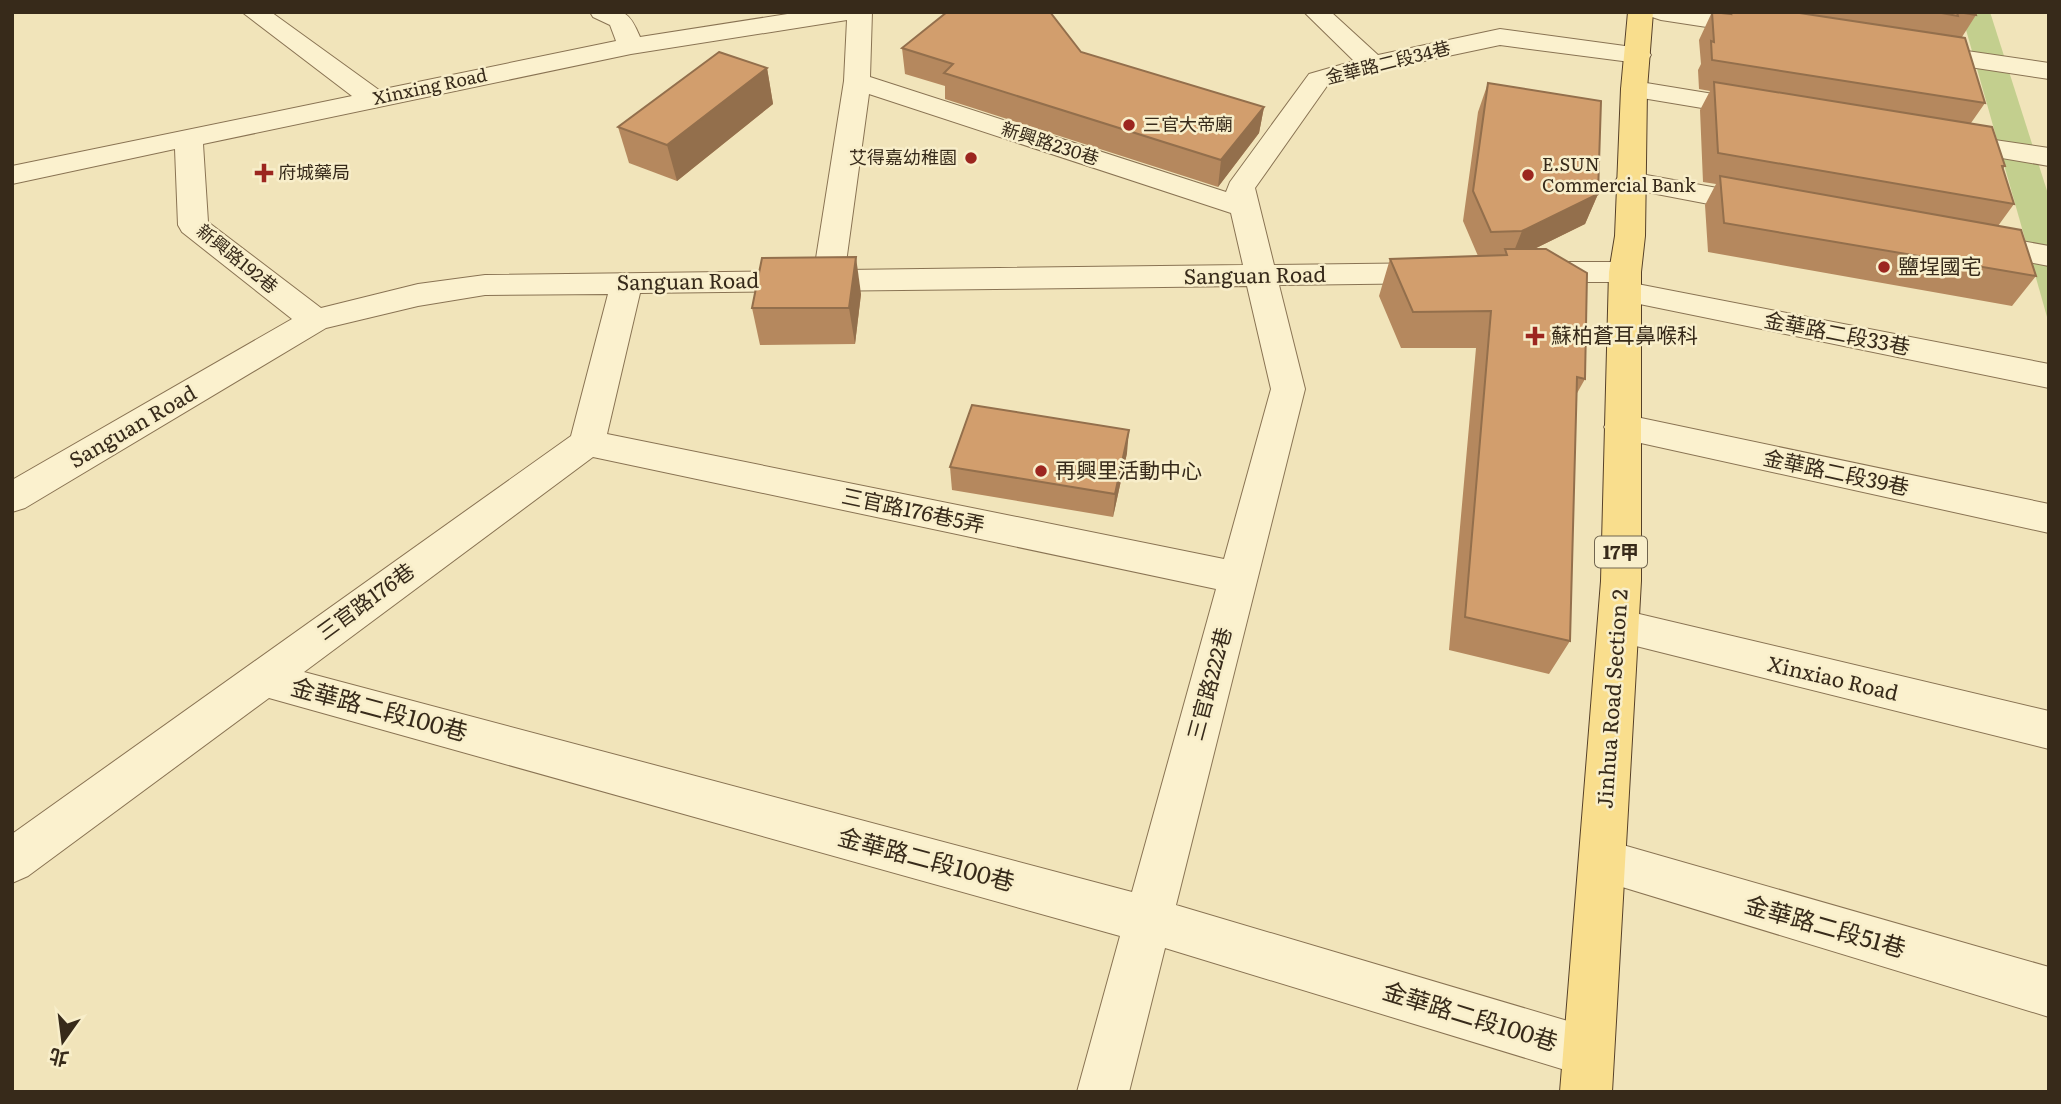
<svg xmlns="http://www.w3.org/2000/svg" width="2061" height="1104" font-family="Literata,'Noto Sans TC',serif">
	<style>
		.green { fill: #c3cf8e }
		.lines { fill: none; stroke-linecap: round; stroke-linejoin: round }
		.minor-casing { stroke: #897353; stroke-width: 2 }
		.major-casing { stroke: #564029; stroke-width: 2 }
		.minor { fill: #fbf1ce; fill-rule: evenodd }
		.major { fill: #f9de8d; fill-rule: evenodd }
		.wall { fill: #b5885e }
		.shaded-wall { fill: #936f4c }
		.building { fill: #d29e6d; stroke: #936f4c; stroke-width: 2 }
		.poi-dot { fill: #9c261f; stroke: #f8eeca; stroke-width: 2.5 }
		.labels { text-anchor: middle; stroke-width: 5; stroke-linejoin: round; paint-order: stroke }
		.far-street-label { font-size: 18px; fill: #372a1a; stroke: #f8eeca }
		.far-poi-label { font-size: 18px; fill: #372a1a; stroke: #f8eeca; text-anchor: start }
		.shield { fill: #f8eeca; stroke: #71654f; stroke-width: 2 }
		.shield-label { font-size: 19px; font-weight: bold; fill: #372a1a }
		.poi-label { font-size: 21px; fill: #372a1a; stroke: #f8eeca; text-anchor: start }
		.street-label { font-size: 21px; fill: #372a1a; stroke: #f8eeca }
		.near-street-label { font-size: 24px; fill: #372a1a; stroke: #f8eeca }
	</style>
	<rect width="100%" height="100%" fill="#f1e4ba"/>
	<path class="green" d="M1961 12H1990L2049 197V324Z"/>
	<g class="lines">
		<g class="minor-casing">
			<g id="minor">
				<path d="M242 12H271L379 90 616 41 610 25 593 17 590 12C621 12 627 5 640 37L800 12H872L870 77 1226 192 1230 182 1309 74 1354 61 1304 12H1331L1378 55 1500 29 1647 49 1651 55 1647 61 1638 63 1500 45 1377 71 1327 86 1255 188 1274 265 1439 263 1450 266 1455 273 1450 280 1439 283 1279 285 1305 389 1176 905 1588 1027 1606 1034 1613 1052 1606 1070 1588 1077 1165 948 1129 1092H1077L1120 936 269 698 28 876 12 883V834L571 436 608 294 485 295 418 306 326 328 25 508 12 512V480L292 319 182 232 178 225 175 149 12 184V166L352 96ZM847 20 844 81 814 271 485 275 418 284 321 308 208 222 203 144 631 54ZM869 94 1231 213 1243 265 845 270ZM1247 286 1271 389 1224 559 607 434 640 293ZM593 457 1216 589 1132 892 304 672Z"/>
				<path d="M1649 12C1689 12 1728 12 1768 22L1772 27 1768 32 1759 35 1661 20 1652 17Z"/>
				<path d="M1919 44 2049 63V79L1910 58 1906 52 1910 46Z"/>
				<path d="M1634 81 1756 101 1766 103 1770 109 1766 115 1756 117 1624 95 1621 89 1624 83Z"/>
				<path d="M1947 133 2049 148V166L1937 147 1933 141 1937 135Z"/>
				<path d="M1630 172 1761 196 1772 199 1776 205 1772 211 1761 214 1620 187 1615 181 1620 175Z"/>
				<path d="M1978 233 2049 246V266L1967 250 1963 243 1967 236Z"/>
				<path d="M1530 262H1625L1636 265 1641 272 1636 279 1627 282 2049 364V388L1615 299 1610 292 1615 285 1624 282H1530L1519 279 1514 272 1519 265Z"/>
				<path d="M1622 414 2049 504V533L1609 436 1604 427 1609 418Z"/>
				<path d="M1618 609 2049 711V749L1604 638 1598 626 1604 614Z"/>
				<path d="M1602 839 2049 967V1017L1586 876 1579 861 1586 846Z"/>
			</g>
		</g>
		<g class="major-casing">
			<path id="major" d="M1628 12H1653L1647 89 1645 236 1641 272V581L1612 1092H1560L1601 581 1609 272 1615 236 1621 89Z"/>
		</g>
		<use href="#minor" class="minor"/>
		<use href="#major" class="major"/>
	</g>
	<g class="wall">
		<path d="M946 12H1050L1081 52 1264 107 1259 133 1218 187 945 99V86L905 74 902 48 946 13Z"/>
		<path d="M1712 12H1975L1976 15 1962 37 1985 103 1971 123 2005 166 2003 169 2014 204 1998 226 2036 276 2012 306 1708 252 1705 205 1716 184 1703 182 1700 110 1710 91 1699 89 1698 70 1701 64 1699 40Z"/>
		<path d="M767 68 773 104 677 181 629 163 618 127Z"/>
		<path d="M1488 83 1598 194 1585 224 1534 249 1585 379 1576 395 1570 641 1549 674 1449 650 1476 348H1401L1379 296 1390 259 1478 256 1463 221 1478 112Z"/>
		<path d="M861 294 855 344 760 345 752 308Z"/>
		<path d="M1127 453 1113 517 952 490 950 467Z"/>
	</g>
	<g class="shaded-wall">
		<path d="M767 68 773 104 677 181 667 145Z"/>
		<path d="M1264 107 1259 133 1218 187 1221 160Z"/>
		<path d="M1598 194 1585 224 1510 261 1522 231Z"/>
		<path d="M856 257 861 294 855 344 849 308Z"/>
		<path d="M1129 430 1127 453 1113 517 1115 494Z"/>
	</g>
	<g class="building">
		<path d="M947 12H1050L1081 52 1264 107 1221 160 944 73 953 64 902 48Z"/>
		<path d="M1712 12 1731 14 1730 12H1793L1965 38 1985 103 1712 60 1711 41 1714 42Z"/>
		<path d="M1936 12H1957L1958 16Z"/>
		<path d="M1958 12H1975L1976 15Z"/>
		<path d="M719 52 767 68 667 145 618 127Z"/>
		<path d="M1714 82 1992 127 2005 166H2002L2014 204 1718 153Z"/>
		<path d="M1488 83 1601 101 1598 194 1522 231 1491 232 1473 191Z"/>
		<path d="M1720 176 2021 230 2036 276 1724 223Z"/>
		<path d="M1505 249H1546L1587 273 1585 379 1577 377 1570 641 1465 617 1491 311 1413 312 1390 259 1507 255Z"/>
		<path d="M856 257 849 308H752L762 258Z"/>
		<path d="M972 405 1129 430 1115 494 950 467Z"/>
	</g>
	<g class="poi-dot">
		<circle cx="1129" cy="125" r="7"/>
		<circle cx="971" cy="158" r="7"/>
		<path d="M260.5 162.5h7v7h7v7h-7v7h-7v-7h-7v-7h7z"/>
		<circle cx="1528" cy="175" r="7"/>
		<circle cx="1884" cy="267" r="7"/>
		<path d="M1531.5 325.5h7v7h7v7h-7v7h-7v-7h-7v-7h7z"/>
		<circle cx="1041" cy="471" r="7"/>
	</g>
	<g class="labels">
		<g class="far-street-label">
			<text transform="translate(1388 63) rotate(-14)" y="6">金華路二段34巷</text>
			<text transform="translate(430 87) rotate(-12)" y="6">Xinxing Road</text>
			<text transform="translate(1050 144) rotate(18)" y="6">新興路230巷</text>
			<text transform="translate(237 259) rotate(39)" y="6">新興路192巷</text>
		</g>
		<g class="far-poi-label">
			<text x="1143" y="131">三官大帝廟</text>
			<text x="957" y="164" text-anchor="end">艾得嘉幼稚園</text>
			<text x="1542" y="171">E.SUN<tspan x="1542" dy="21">Commercial Bank</tspan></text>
			<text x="278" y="179">府城藥局</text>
		</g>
		<rect class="shield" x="1595" y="536.5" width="52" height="31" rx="5"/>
		<g class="shield-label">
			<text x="1621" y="559">17甲</text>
		</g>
		<g class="poi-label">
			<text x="1898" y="274">鹽埕國宅</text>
			<text x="1551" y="343">蘇柏蒼耳鼻喉科</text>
			<text x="1055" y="478">再興里活動中心</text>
		</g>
		<g class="street-label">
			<text transform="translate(1255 276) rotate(-1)" y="7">Sanguan Road</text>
			<text transform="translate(688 282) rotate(-1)" y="7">Sanguan Road</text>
			<text transform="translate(1837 334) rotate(11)" y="7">金華路二段33巷</text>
			<text transform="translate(133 427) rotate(-30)" y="7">Sanguan Road</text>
			<text transform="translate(1836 473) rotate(12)" y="7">金華路二段39巷</text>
			<text transform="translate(913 511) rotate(12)" y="7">三官路176巷5弄</text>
			<text transform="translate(366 602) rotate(-36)" y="7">三官路176巷</text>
			<text transform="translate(1833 679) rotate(13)" y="7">Xinxiao Road</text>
			<text transform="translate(1210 684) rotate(-75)" y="7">三官路222巷</text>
			<text transform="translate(1613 699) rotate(-86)" y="7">Jinhua Road Section 2</text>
		</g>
		<g class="near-street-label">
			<text transform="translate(379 710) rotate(15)" y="8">金華路二段100巷</text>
			<text transform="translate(926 860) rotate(15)" y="8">金華路二段100巷</text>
			<text transform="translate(1825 927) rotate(16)" y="8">金華路二段51巷</text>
			<text transform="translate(1470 1017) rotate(17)" y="8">金華路二段100巷</text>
		</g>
	</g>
	<rect width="2061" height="1104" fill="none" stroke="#372a1a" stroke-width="28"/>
	<g transform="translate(63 1041) rotate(194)" stroke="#f8eeca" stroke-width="5" paint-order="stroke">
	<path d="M0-5L12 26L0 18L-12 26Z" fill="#372a1a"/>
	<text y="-10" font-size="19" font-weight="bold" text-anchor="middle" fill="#372a1a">北</text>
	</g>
</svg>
